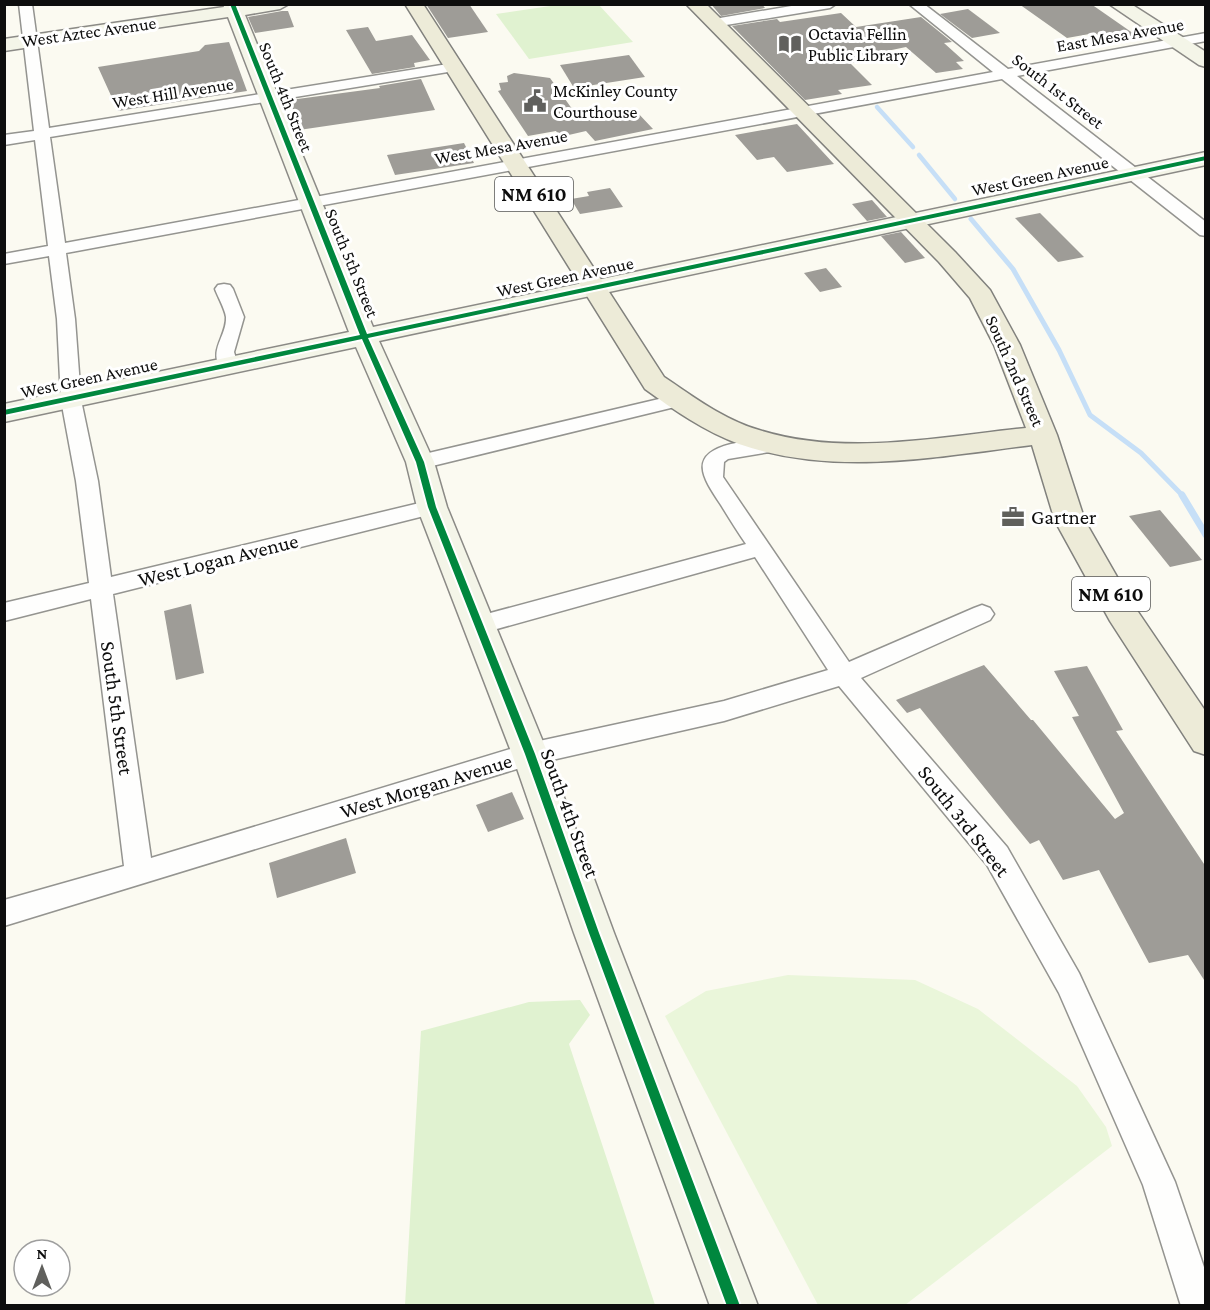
<svg xmlns="http://www.w3.org/2000/svg" width="1210" height="1310" font-family="'Crimson Pro',serif">
	<style>
		.green { fill: #e0f2d0 }
		.pitch { fill: #eaf6da }
		.lines { fill: none; stroke-linecap: round; stroke-linejoin: round }
		.stream-far2 { stroke: #c6dff7; stroke-width: 4.5 }
		.stream-far1 { stroke: #c6dff7; stroke-width: 5 }
		.stream { stroke: #c6dff7; stroke-width: 7 }
		.building { fill: #9e9c97 }
		.street-casing { stroke: #949490; stroke-width: 3 }
		.secondary-casing { stroke: #8b8a86; stroke-width: 3 }
		.primary-casing { stroke: #81817d; stroke-width: 3 }
		.street { fill: #fefefd; fill-rule: evenodd }
		.secondary { fill: #f4f5e8; fill-rule: evenodd }
		.primary { fill: #edebd8; fill-rule: evenodd }
		.cycleway-casing { stroke: #fff; stroke-width: 4 }
		.cycleway { fill: #00873e; fill-rule: evenodd }
		.labels { text-anchor: middle; stroke-width: 6; stroke-linejoin: round; paint-order: stroke }
		.far-street-label { font-size: 18px; fill: #0d0d0d; stroke: #fff }
		.far-poi-label { font-size: 18px; fill: #0d0d0d; stroke: #fff; text-anchor: start }
		.shield { fill: #fff; stroke: #565656; stroke-width: 1.5 }
		.shield-label { font-size: 20px; font-weight: bold; fill: #0d0d0d }
		.poi-label { font-size: 21px; fill: #0d0d0d; stroke: #fff; text-anchor: start }
		.street-label { font-size: 21px; fill: #0d0d0d; stroke: #fff }
	</style>
	<rect width="100%" height="100%" fill="#fbfaf1"/>
	<g class="green">
		<path d="M557 5H599L633 42 529 59 496 14Z"/>
		<path d="M580 1000 590 1015 569 1044 655 1305H405L421 1031 529 1002Z"/>
	</g>
	<path class="pitch" d="M788 975 915 980 978 1009 1077 1086 1106 1127 1112 1146 905 1305H818L665 1016 706 991Z"/>
	<g class="lines">
		<g class="stream-far2">
			<path d="M877 107 913 147"/>
			<path d="M919 155 955 199"/>
		</g>
		<path class="stream-far1" d="M971 219 1013 269 1059 350 1090 415 1141 453 1183 496"/>
		<path class="stream" d="M1182 495 1206 535"/>
	</g>
	<g class="building">
		<path d="M426 4H469L488 32 448 38Z"/>
		<path d="M711 4H762L765 8 721 16Z"/>
		<path d="M1019 4H1091L1137 36 1106 41 1095 33 1067 38Z"/>
		<path d="M968 9 1000 33 972 38 940 14Z"/>
		<path d="M282 11H288L294 27 255 33 248 17Z"/>
		<path d="M841 13 856 27 921 17 952 42 944 43 964 61 956 62 963 69 936 73 906 47 868 55 873 59 850 63 872 85 838 90 842 94 805 100 732 26 777 19 780 22Z"/>
		<path d="M368 27 376 41 412 35 430 60 414 63 415 67 372 74 346 30Z"/>
		<path d="M229 42 247 91 118 111 98 67 199 51 205 45Z"/>
		<path d="M629 55 645 77 574 88 560 65Z"/>
		<path d="M514 73 550 78 580 120 636 111 653 129 595 141 586 131 560 137 556 131 528 136 498 91 501 90 499 83 508 82 507 76Z"/>
		<path d="M421 79 435 110 299 130 290 100 380 88 379 86Z"/>
		<path d="M797 124 834 164 787 172 774 157 757 160 735 135Z"/>
		<path d="M464 143 474 163 395 175 387 155Z"/>
		<path d="M610 188 623 207 580 214 571 199 589 196 587 192Z"/>
		<path d="M872 200 887 217 867 221 852 204Z"/>
		<path d="M1040 213 1084 257 1058 262 1015 218Z"/>
		<path d="M901 232 925 258 905 263 881 236Z"/>
		<path d="M826 268 842 287 820 292 804 273Z"/>
		<path d="M1160 510 1202 560 1170 567 1129 516Z"/>
		<path d="M191 604 204 673 176 680 164 611Z"/>
		<path d="M984 665 1031 720H1033L1115 819 1124 813 1072 717 1079 716 1054 671 1087 666 1123 730 1116 731 1206 867V983L1188 955 1149 963 1099 870 1063 880 1039 840 1030 844 920 708 907 713 896 700Z"/>
		<path d="M512 792 524 819 488 832 476 805Z"/>
		<path d="M346 838 356 873 277 898 269 863Z"/>
	</g>
	<g class="lines">
		<g class="street-casing">
			<g id="street">
				<path d="M19 4H32L49 128 454 63 461 67 454 71 50 137 65 243 993 72 909 4H924L1008 69 1206 33V41L1017 76 1206 222V236L1200 235 1002 79 66 253 75 319 81 400 98 481 111 577 432 500 440 502 443 507 440 512 432 514 113 594 151 858 530 743 724 701 828 670 755 557 479 634 471 631 467 625 471 619 479 616 746 544C737 531 729 518 721 505 703 478 687 455 731 444 746 440 766 436 781 440L784 445 781 450 728 459 724 462 723 477 849 662 974 608 982 605 990 608 994 614 990 620 861 678 1007 847 1079 973 1175 1182 1206 1273V1306H1181L1143 1185 1059 993 987 865 839 686 724 721 530 765 4 926V900L124 866 91 599 4 621V603L89 583 76 481 61 400 57 319 49 256 4 264V254L48 246 35 140 4 145V135L34 131Z"/>
				<path d="M803 4H836L830 8 714 27 707 23 714 19Z"/>
				<path d="M224 284 230 285 233 289 244 317 234 352 238 365 235 369H221C208 350 227 336 226 317 225 309 218 297 215 289L218 285Z"/>
				<path d="M676 395 683 397 686 401 683 405 420 469 413 467 410 462 413 457 420 455Z"/>
			</g>
		</g>
		<g class="secondary-casing">
			<g id="secondary">
				<path d="M223 4H289L280 9 245 15 373 327 1206 152V165L379 341 434 462 447 507 548 754 614 933 758 1306H710L574 933 512 754 417 507 406 462 356 347 4 422V404L349 332 228 17 4 51V39L224 7Z"/>
				<path d="M1109 4H1131L1206 52V67L1199 65Z"/>
			</g>
		</g>
		<g class="primary-casing">
			<path id="primary" d="M405 4H423L664 377C694 397 724 420 759 430 845 457 938 437 1026 428L994 345 970 298 939 262 686 4H706L955 252 990 290 1020 345 1057 435 1085 521 1132 603 1206 712V755L1194 751 1110 621 1055 521 1032 445C935 457 834 477 739 444 704 431 674 410 645 389Z"/>
		</g>
		<use href="#street" class="street"/>
		<use href="#secondary" class="secondary"/>
		<use href="#primary" class="primary"/>
		<g class="cycleway-casing">
			<path id="cycleway" d="M230 4H235L367 334 1206 156V160L368 338 424 462 436 507 535 754 599 933 740 1306H727L589 933 525 754 428 507 416 462 362 339 4 415V410L360 335Z"/>
		</g>
		<use href="#cycleway" class="cycleway"/>
	</g>
	<defs>
		<g id="library-bare" transform="scale(1.8)"><path d="M-6-4Q-3-5.5-.7-3.5V5Q-3 3-6 4ZM6-4Q3-5.5 .7-3.5V5Q3 3 6 4Z" fill="#60605d" stroke="#fff" stroke-width="2.5" paint-order="stroke"/></g>
		<g id="civic-bare" transform="scale(1.8)"><path d="M-.6-6.5H3V-4.5H.6V-3L4-1V1h2V6H-6V1h2V-1L-.6-3ZM-1.2 2.5V6h2.4V2.5Z" fill="#60605d" stroke="#fff" stroke-width="2.5" paint-order="stroke"/></g>
		<g id="office-bare" transform="scale(1.8)"><path d="M-6-3h4V-5.5h4V-3h4V5H-6ZM-1-4.5V-3h2v-1.5ZM-6 0V1H6V0Z" fill="#60605d" stroke="#fff" stroke-width="2.5" paint-order="stroke"/></g>
	</defs>
	<g fill-rule="evenodd">
		<use href="#library-bare" x="790" y="44"/>
		<use href="#civic-bare" x="535" y="101"/>
		<use href="#office-bare" x="1013" y="517"/>
	</g>
	<g class="labels">
		<g class="far-street-label">
			<text transform="translate(89 32) rotate(-8)" y="6">West Aztec Avenue</text>
			<text transform="translate(1120 35) rotate(-10)" y="6">East Mesa Avenue</text>
			<text transform="translate(1058 91) rotate(38)" y="6">South 1st Street</text>
			<text transform="translate(173 93) rotate(-9)" y="6">West Hill Avenue</text>
			<text transform="translate(286 97) rotate(68)" y="6">South 4th Street</text>
			<text transform="translate(501 147) rotate(-10)" y="6">West Mesa Avenue</text>
			<text transform="translate(1040 176) rotate(-12)" y="6">West Green Avenue</text>
			<text transform="translate(352 263) rotate(68)" y="6">South 5th Street</text>
			<text transform="translate(565 277) rotate(-12)" y="6">West Green Avenue</text>
			<text transform="translate(1015 371) rotate(66)" y="6">South 2nd Street</text>
			<text transform="translate(89 378) rotate(-12)" y="6">West Green Avenue</text>
		</g>
		<g class="far-poi-label">
			<text x="808" y="40">Octavia Fellin<tspan x="808" dy="21">Public Library</tspan></text>
			<text x="553" y="97">McKinley County<tspan x="553" dy="21">Courthouse</tspan></text>
		</g>
		<g class="shield">
			<rect x="495" y="177" width="78" height="34" rx="4.5"/>
			<rect x="1072" y="577" width="78" height="34" rx="4.5"/>
		</g>
		<g class="shield-label">
			<text x="534" y="201">NM 610</text>
			<text x="1111" y="601">NM 610</text>
		</g>
		<g class="poi-label">
			<text x="1031" y="524">Gartner</text>
		</g>
		<g class="street-label">
			<text transform="translate(218 560) rotate(-14)" y="7">West Logan Avenue</text>
			<text transform="translate(117 708) rotate(82)" y="7">South 5th Street</text>
			<text transform="translate(426 786) rotate(-17)" y="7">West Morgan Avenue</text>
			<text transform="translate(570 813) rotate(70)" y="7">South 4th Street</text>
			<text transform="translate(964 821) rotate(52)" y="7">South 3rd Street</text>
		</g>
	</g>
	<rect width="1210" height="1310" fill="none" stroke="#0d0d0d" stroke-width="12"/>
	<g transform="translate(42 1268)"><circle r="28" fill="#ffffff" stroke="#9e9e9e" stroke-width="1.5"/>
	<path d="M0-4.5L10 22L0 15L-10 22Z" fill="#60605d"/>
	<text y="-9" font-size="16" font-weight="bold" text-anchor="middle" fill="#0d0d0d">N</text>
	</g>
</svg>
